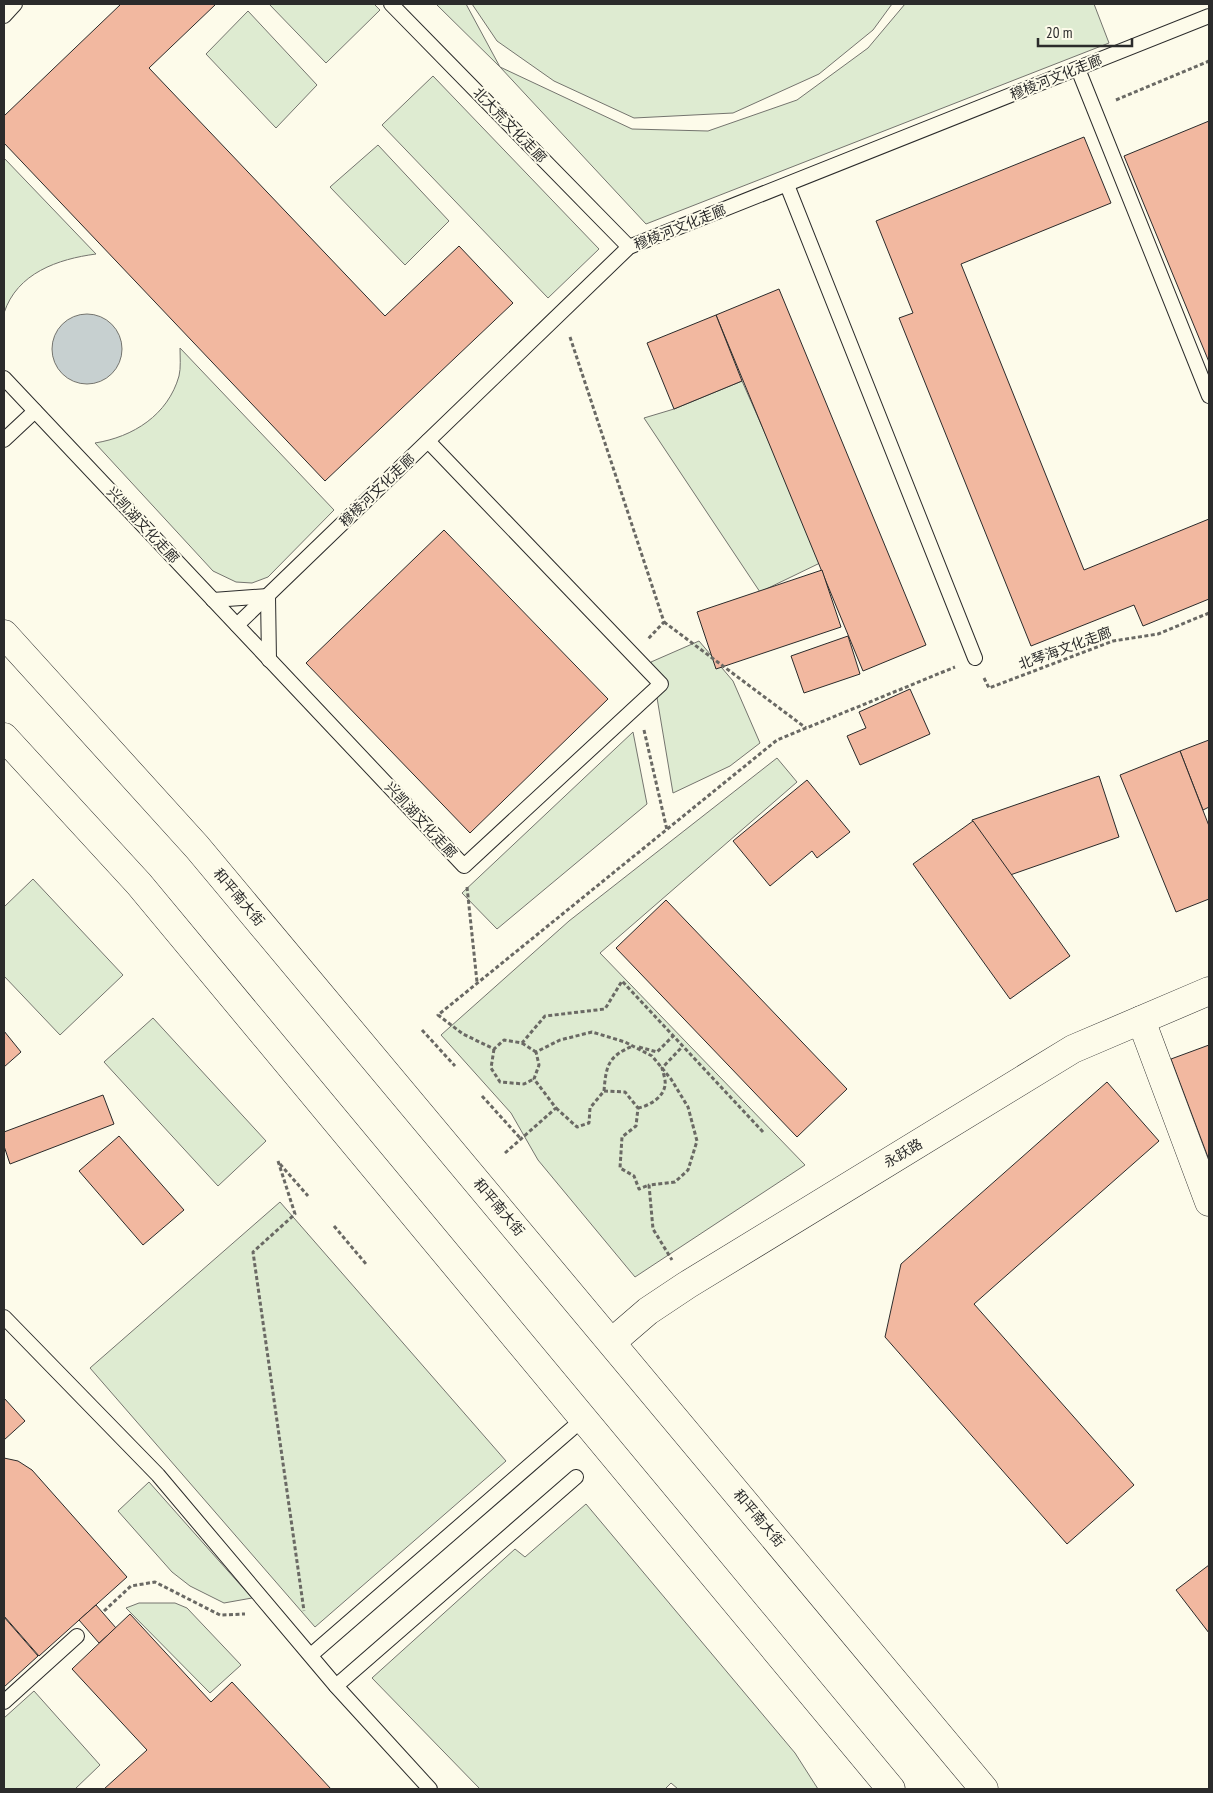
<svg xmlns="http://www.w3.org/2000/svg" width="1213" height="1793" font-family="'PT Sans Narrow','Noto Sans SC',sans-serif">
	<style>
		.green { fill: #deebd1; stroke: #74746e }
		.water { fill: #c7d0d0; stroke: #74746e }
		.building { fill: #f2b8a0; stroke: #2b2b2b }
		.lines { fill: none; stroke-linecap: round; stroke-linejoin: round }
		.lane-casing { stroke: #2b2b2b; stroke-width: 16 }
		.street-casing { stroke: #2b2b2b; stroke-width: 29 }
		.secondary-casing { stroke: #2b2b2b; stroke-width: 29 }
		.primary-casing { stroke: #2b2b2b; stroke-width: 29 }
		.path { stroke: #6a6964; stroke-width: 3; stroke-dasharray: 4 2.5; stroke-linecap: butt }
		.lane { stroke: #fdfbea; stroke-width: 14 }
		.street { stroke: #fdfbea; stroke-width: 28 }
		.secondary { stroke: #fdfbea; stroke-width: 28 }
		.primary { stroke: #fdfbea; stroke-width: 28 }
		.labels { text-anchor: middle; stroke-width: 4; stroke-linejoin: round; paint-order: stroke }
		.street-label { font-size: 14px; fill: #2b2b2b; stroke: #fdfbea }
	</style>
	<rect width="100%" height="100%" fill="#fdfbea"/>
	<g class="green">
		<path d="M269 4H374L380 10 326 63Z"/>
		<path d="M436 4H466L500 67 632 129 708 131 797 100 868 48 905 4H1094L1109 43 646 224 500 67Z"/>
		<path d="M472 4H892L873 30 819 74 733 113 634 118 554 81 497 41Z"/>
		<path d="M248 11 317 85 276 128 206 54Z"/>
		<path d="M433 76 599 249 548 298 382 125Z"/>
		<path d="M378 145 449 221 405 265 330 187Z"/>
		<path d="M4 158 96 254C58 259 17 273 4 313Z"/>
		<path d="M180 348 334 510 268 577 252 583 236 582 213 571 95 443C133 437 168 415 179 376 181 368 180 357 180 348Z"/>
		<path d="M742 381 822 562 760 592 644 418 674 409Z"/>
		<path d="M699 641 733 681 760 743 730 766 673 793 651 662Z"/>
		<path d="M633 732 647 804 497 929 462 893Z"/>
		<path d="M777 758 797 782 600 953 805 1165 635 1277 538 1160 511 1113 441 1035 569 921Z"/>
		<path d="M33 879 123 975 60 1035 4 976V907Z"/>
		<path d="M153 1018 266 1141 218 1186 104 1062Z"/>
		<path d="M280 1202 506 1461 315 1627 90 1368Z"/>
		<path d="M149 1482 252 1598 224 1603 190 1586 172 1572 118 1511Z"/>
		<path d="M586 1504 795 1753 818 1789H678L671 1783 665 1789H480L372 1678 515 1549 525 1557Z"/>
		<path d="M139 1603H175L187 1608 241 1665 210 1693 126 1608Z"/>
		<path d="M34 1691 100 1765 75 1789H4V1718Z"/>
	</g>
	<circle class="water" cx="87" cy="349" r="35"/>
	<g class="building">
		<path d="M121 4H216L149 68 385 316 459 246 513 303 325 481 4 143V116Z"/>
		<path d="M1209 121V362L1124 156Z"/>
		<path d="M1084 137 1111 203 961 264 1084 570 1209 519V599L1143 626 1134 605 1031 646 899 318 913 313 876 221Z"/>
		<path d="M779 289 926 645 863 671 716 315Z"/>
		<path d="M716 315 742 381 674 409 647 343Z"/>
		<path d="M444 530 608 699 470 833 306 663Z"/>
		<path d="M822 570 841 627 716 669 697 612Z"/>
		<path d="M848 636 860 674 804 693 791 656Z"/>
		<path d="M910 689 930 734 860 765 847 736 866 728 859 712Z"/>
		<path d="M1209 740V807L1203 810 1180 751Z"/>
		<path d="M1180 751 1209 826V899L1176 912 1120 775Z"/>
		<path d="M1099 776 1119 837 993 881 972 820Z"/>
		<path d="M807 780 850 832 817 858 812 851 770 886 733 841Z"/>
		<path d="M973 821 1070 956 1010 999 913 864Z"/>
		<path d="M666 900 847 1089 797 1137 616 948Z"/>
		<path d="M4 1031 21 1052 4 1067Z"/>
		<path d="M1209 1045V1160L1171 1059Z"/>
		<path d="M1107 1082 1159 1141 974 1304 1134 1485 1067 1544 885 1337 901 1264Z"/>
		<path d="M103 1095 114 1124 10 1164 4 1146V1132Z"/>
		<path d="M119 1136 184 1210 143 1245 79 1171Z"/>
		<path d="M4 1398 25 1421 4 1440Z"/>
		<path d="M4 1458 18 1461 32 1470 127 1577 39 1656 4 1616Z"/>
		<path d="M1209 1565V1633L1176 1590Z"/>
		<path d="M96 1605 116 1628 99 1643 79 1620Z"/>
		<path d="M130 1614 211 1702 232 1682 331 1789H104L147 1750 72 1669Z"/>
		<path d="M4 1617 38 1656 4 1687Z"/>
	</g>
	<g class="lines">
		<g class="lane-casing">
			<g id="lane">
				<path d="M391 4 629 247"/>
				<path d="M4 16 15 4"/>
				<path d="M1078 69 1209 396"/>
				<path d="M787 185 975 658"/>
				<path d="M4 378 464 866 661 684 428 441"/>
				<path d="M4 440 35 411"/>
				<path d="M213 600 268 596 269 660"/>
				<path d="M237 625 629 247 1209 16"/>
				<path d="M4 1317 158 1475 336 1686 430 1789"/>
				<path d="M311 1655 583 1419"/>
				<path d="M336 1686 576 1477"/>
				<path d="M4 1702 77 1636"/>
			</g>
		</g>
		<g class="street-casing">
			<path id="street" d="M1141 1020 1209 1202"/>
		</g>
		<g class="secondary-casing">
			<path id="secondary" d="M612 1342 648 1311 687 1285 1073 1049 1209 991"/>
		</g>
		<g class="primary-casing">
			<g id="primary">
				<path d="M4 634 197 847 984 1789"/>
				<path d="M4 737 139 884 891 1789"/>
			</g>
		</g>
		<g class="path">
			<path d="M1116 100 1209 61"/>
			<path d="M570 337 664 622 648 639"/>
			<path d="M664 622 806 728"/>
			<path d="M984 678 989 688 1113 641 1158 634 1209 613"/>
			<path d="M644 730 667 830"/>
			<path d="M467 887 477 982"/>
			<path d="M422 1030 455 1066"/>
			<path d="M522 1043 536 1052"/>
			<path d="M639 1047 657 1052 673 1036"/>
			<path d="M494 1049 491 1068 500 1082 524 1084 534 1079"/>
			<path d="M604 1091C606 1066 608 1056 633 1046"/>
			<path d="M482 1096 521 1139"/>
			<path d="M556 1108 577 1127 589 1123 590 1108 604 1091 625 1092 638 1108 636 1126 622 1137 620 1168 634 1176 639 1189 649 1185"/>
			<path d="M638 1108C649 1106 664 1097 665 1085 666 1080 663 1073 662 1068L682 1047"/>
			<path d="M763 1132 622 981 605 1009 545 1016 522 1043 504 1040 494 1049 463 1034 438 1015 777 740 955 667"/>
			<path d="M505 1153 556 1108 534 1079 539 1065 536 1052 560 1040 592 1032 625 1042 652 1056 671 1079 688 1107 697 1141 688 1170 675 1182 649 1185 653 1229 672 1260"/>
			<path d="M278 1161 295 1214 253 1252 304 1611"/>
			<path d="M280 1164 308 1196"/>
			<path d="M334 1226 366 1264"/>
			<path d="M104 1611 131 1586 155 1582 220 1615 245 1614"/>
		</g>
		<use href="#lane" class="lane"/>
		<use href="#street" class="street"/>
		<use href="#secondary" class="secondary"/>
		<use href="#primary" class="primary"/>
	</g>
	<g class="labels">
		<g class="street-label">
			<text transform="translate(1056 77) rotate(-22)" y="5">穆棱河文化走廊</text>
			<text transform="translate(510 125) rotate(46)" y="5">北大荒文化走廊</text>
			<text transform="translate(680 227) rotate(-22)" y="5">穆棱河文化走廊</text>
			<text transform="translate(377 490) rotate(-44)" y="5">穆棱河文化走廊</text>
			<text transform="translate(143 525) rotate(47)" y="5">兴凯湖文化走廊</text>
			<text transform="translate(1065 648) rotate(-20)" y="5">北琴海文化走廊</text>
			<text transform="translate(421 820) rotate(47)" y="5">兴凯湖文化走廊</text>
			<text transform="translate(239 897) rotate(50)" y="5">和平南大街</text>
			<text transform="translate(903 1153) rotate(-31)" y="5">永跃路</text>
			<text transform="translate(499 1207) rotate(50)" y="5">和平南大街</text>
			<text transform="translate(759 1518) rotate(50)" y="5">和平南大街</text>
		</g>
	</g>
	<rect width="1213" height="1793" fill="none" stroke="#2b2b2b" stroke-width="10"/>
	<path d="M1038 38v8h94v-8" fill="none" stroke="#2b2b2b" stroke-width="2.5"/>
	<text x="1046" y="38" font-size="15" fill="#2b2b2b" stroke="#fdfbea" stroke-width="4" paint-order="stroke">20 m</text>
</svg>
